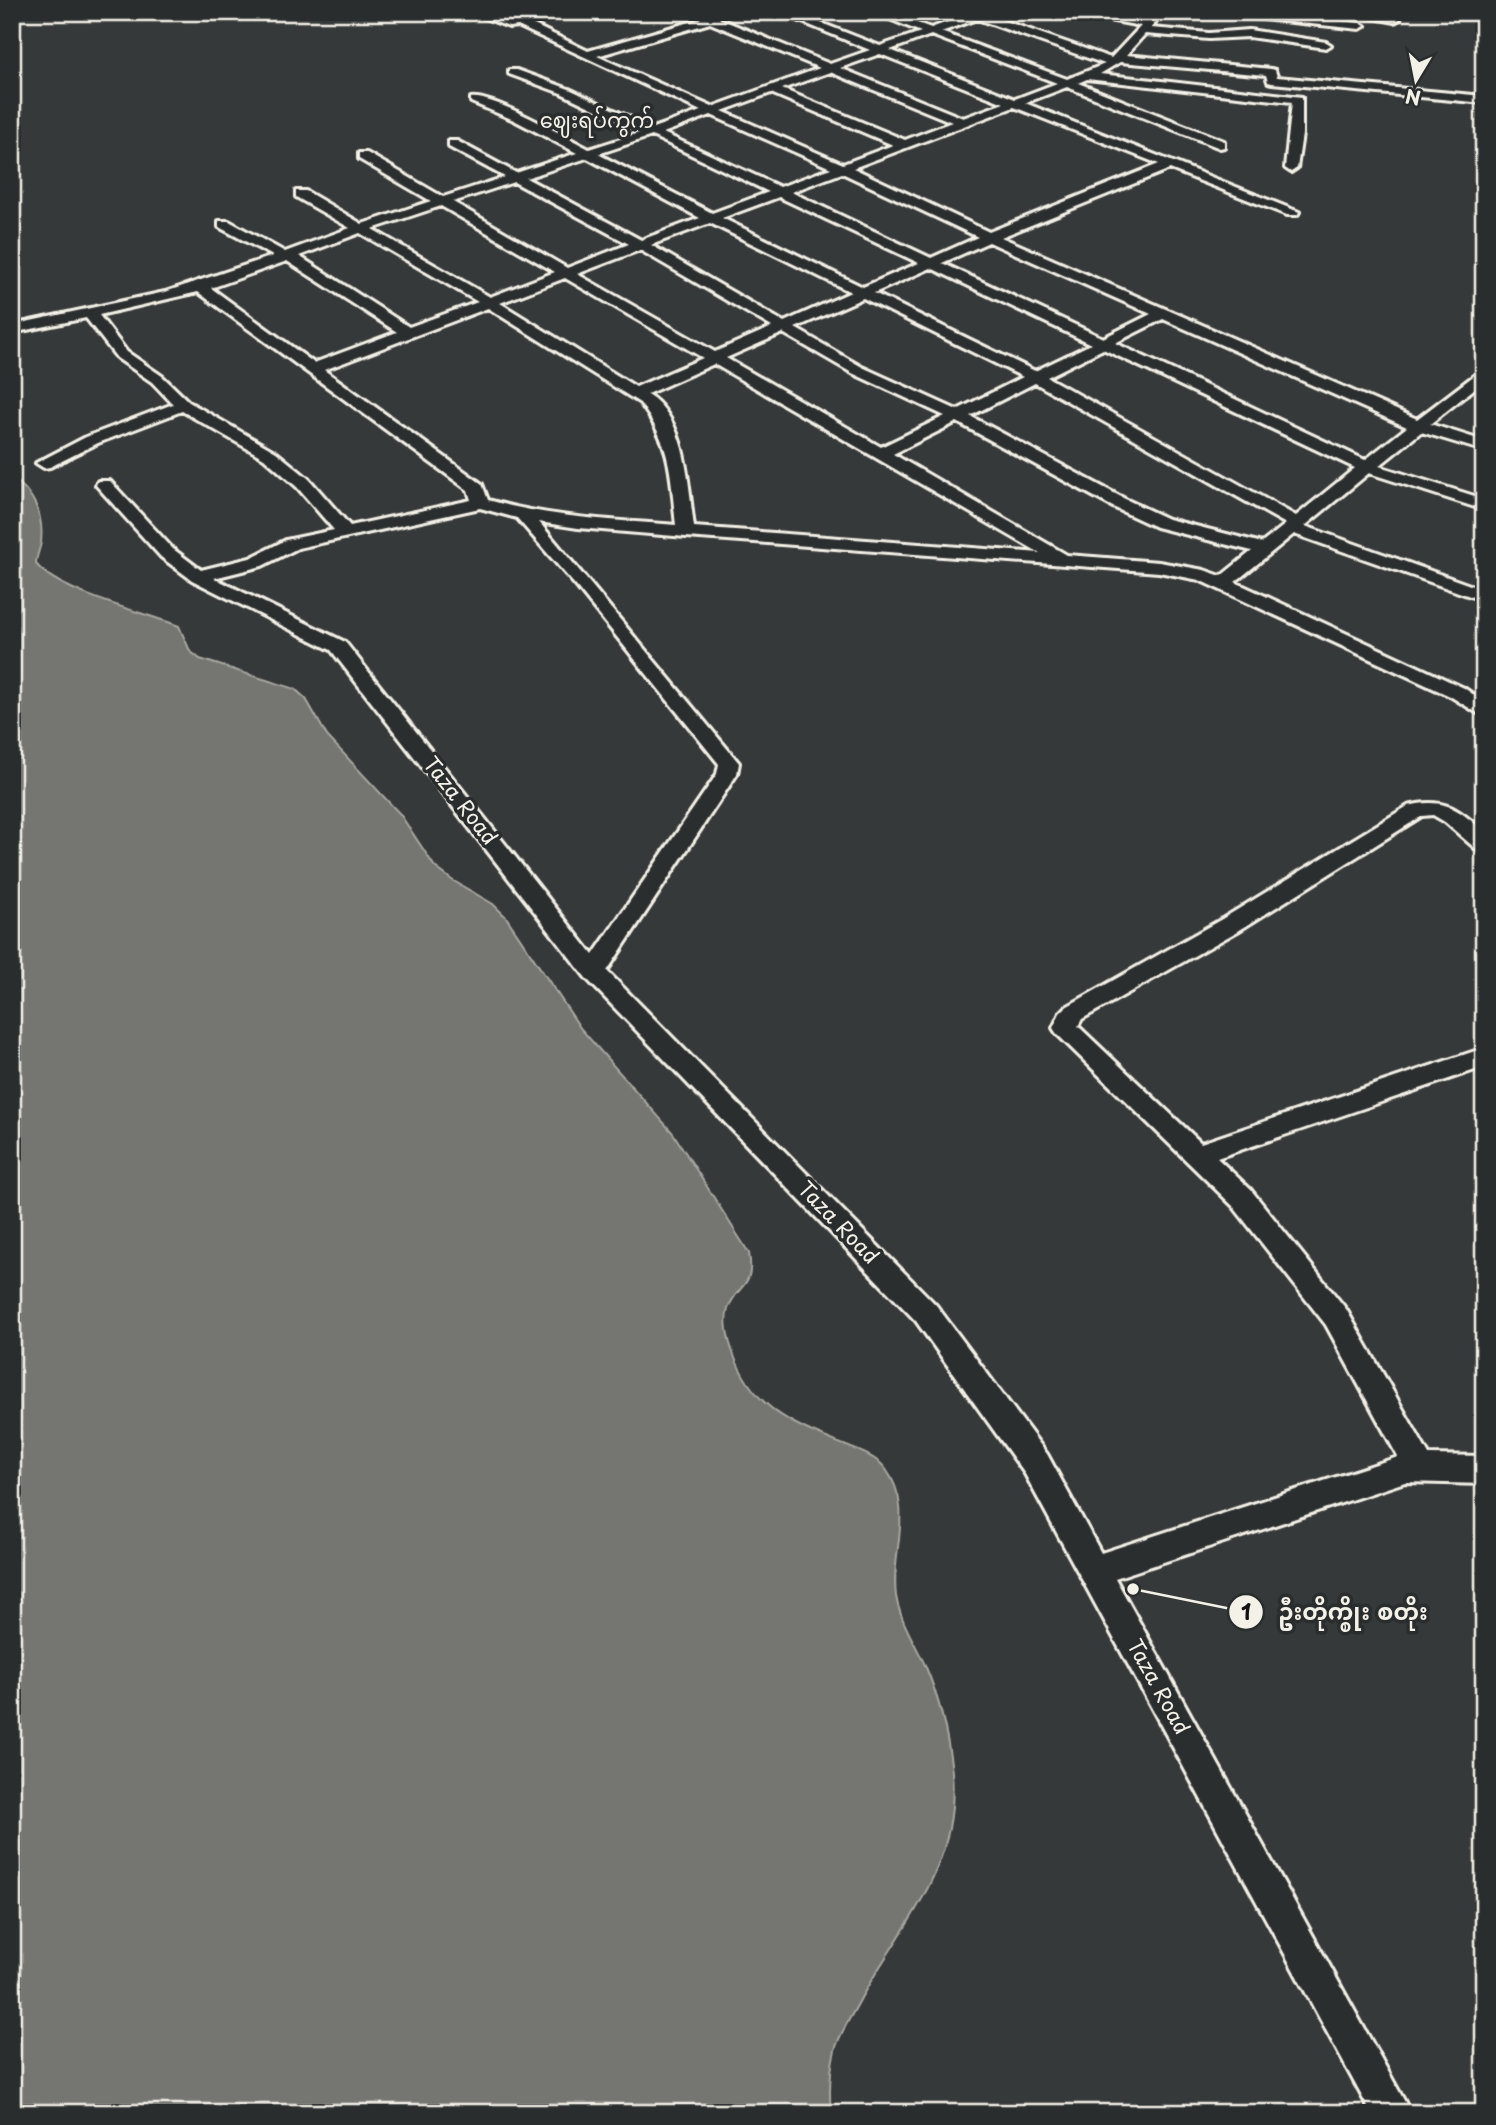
<svg xmlns="http://www.w3.org/2000/svg" width="1496" height="2125" font-family="'Playpen Sans','Noto Sans Myanmar',sans-serif">
	<style>
		.water { fill: #757572; stroke: #a8a7a1; stroke-width: 2 }
		.lines { fill: none; stroke-linecap: round; stroke-linejoin: round }
		.minor-casing { stroke: #f4f1e8; stroke-width: 6 }
		.minor { fill: #2a2d2e; fill-rule: evenodd }
		.labels { text-anchor: middle; stroke-width: 7; stroke-linejoin: round; paint-order: stroke }
		.far-quarter-label { font-size: 21px; fill: #f4f1e8; stroke: #2a2d2e }
		.street-label { font-size: 21px; fill: #f4f1e8; stroke: #2a2d2e }
		.leader { fill: none; stroke: #f4f1e8; stroke-width: 2.5 }
		.callout-dot { fill: #f4f1e8; stroke: #2a2d2e; stroke-width: 2.5 }
		.mark-label { font-size: 21px; text-anchor: middle; font-weight: bold; fill: #111 }
		.callout-label { font-size: 23px; text-anchor: middle; font-weight: bold; fill: #f4f1e8; stroke: #2a2d2e; stroke-width: 7; stroke-linejoin: round; paint-order: stroke }
	</style>
	<rect width="100%" height="100%" fill="#363939"/>
	<filter id="ink" filterUnits="userSpaceOnUse"><feTurbulence type="fractalNoise" baseFrequency=".0143" numOctaves="2"/><feDisplacementMap in="SourceGraphic" scale="14" xChannelSelector="R" yChannelSelector="G"/><feConvolveMatrix kernelMatrix="1 2 1 2 8 2 1 2 1" color-interpolation-filters="sRGB"/></filter>
	<g filter="url(#ink)">
		<path class="water" d="M12 478C34 492 44 516 41 542 40 550 36 556 36 564 61 594 141 611 179 626L190 651 200 659 295 689 306 699 327 736 400 814 435 867 452 880 493 904 506 917 581 1029 673 1133 749 1253C755 1289 738 1282 728 1309 724 1321 728 1339 732 1350 752 1409 792 1424 844 1445 857 1450 877 1457 885 1468 916 1509 890 1552 896 1596 900 1621 915 1643 925 1665 940 1700 948 1734 952 1772 960 1867 904 1922 861 1998 853 2014 840 2032 835 2050 830 2070 829 2092 831 2113H12Z"/>
		<g class="lines">
			<g class="minor-casing">
				<g id="minor">
					<path d="M469 12H485L501 18 493 12H507L588 51 701 19 688 12 719 16 720 19 830 64 870 50 778 12H793L880 46 921 32 873 12H888L931 28 967 15 963 12H979L1111 58 1141 26 1098 18V14L1146 20 1153 12H1164L1151 28 1209 33 1249 30 1326 42 1331 45 1326 48 1249 37 1209 39 1145 34 1126 55 1271 69 1275 70 1277 77 1484 96V103L1272 83 1268 82 1266 75 1120 62 1100 74 1302 97V134L1297 168 1291 172 1285 168 1292 102 1087 79 1078 83 1224 141V147L1220 148 1067 87 1025 103 1299 212 1297 215H1287L1170 169 1001 237 1417 419 1484 368V381L1430 424 1484 441V451L1421 432 1379 466 1484 499V510L1369 473 1305 526 1484 590V601L1294 534 1235 582 1464 688 1484 702V717L1450 696 1199 580 1159 572 686 537 578 528 539 522 739 763 737 774 607 971 936 1305 1047 1454 1101 1553 1398 1457 1326 1325 1233 1206 1057 1034 1053 1028 1060 1013 1066 1007 1222 919 1408 806C1443 797 1458 808 1484 832V851L1476 849 1445 822 1433 815 1422 816 1238 931 1082 1019 1078 1026 1201 1143 1484 1048V1067L1217 1158 1251 1190 1346 1309 1429 1455 1484 1456V1484L1405 1482 1115 1578 1411 2113H1371L1025 1474 916 1321 586 978 331 650 192 580 161 557 96 485 98 481H110L173 549 201 570 250 558 286 540 334 530 297 487 264 458 182 411 98 443 50 467 44 468 36 463 86 437 173 404 152 382 117 358 86 318 12 333V325L165 292 273 256 219 227V221H229L285 252 350 228 296 197V191H306L362 224 431 201 359 159V153H367L443 197 505 177 449 147V141H457L516 173 577 153 514 120 471 102V98C494 95 565 137 589 149L642 132 561 93 509 74V70H517L569 89 653 128 701 111 518 26 509 27ZM977 19 1105 64 1067 79 941 32ZM710 23 820 68 712 107 597 56ZM931 35 1057 83 1015 99 890 50ZM880 54 1004 103 963 118 840 68ZM830 72 952 122 905 140 782 89ZM771 93 893 145 843 164 722 111ZM1014 107 1159 164 989 232 853 168ZM711 115 831 168 780 187 663 133ZM652 136 769 192 712 213 598 154ZM587 158 700 218 641 240 526 178ZM842 173 978 237 931 258 791 192ZM514 182 629 244 567 268 453 202ZM779 197 919 263 863 287 722 218ZM441 206 555 272 490 297 372 229ZM710 223 851 292 784 322 651 245ZM360 233 478 302 409 327 299 256ZM989 242 1151 314 1103 338 942 263ZM640 250 772 327 715 352 577 274ZM287 261 397 332 314 363 211 288ZM931 268 1091 344 1035 371 874 293ZM565 278 703 358 636 387 500 303ZM198 292 468 490 471 500 350 526 309 479 276 452 189 402 162 376 127 352 99 315ZM863 298 1023 377 957 410 862 367 795 328ZM488 308 640 403C673 447 670 474 676 525 613 520 550 518 488 500L482 484 324 370ZM1163 319 1407 427 1365 460 1115 343ZM783 333 852 373 945 416 881 447 726 358ZM1103 349 1355 468 1296 516 1047 377ZM714 364 1040 553 694 527C688 485 687 418 647 394ZM1035 383 1286 524 1262 543 1168 519 1125 499 970 416ZM957 422 1113 507 1156 527 1252 551 1221 576 1204 570 1159 562 1067 555 893 454ZM480 508 517 518 576 586 719 764 717 774 593 955 345 642 214 578 262 566 298 548Z"/>
					<path d="M1218 12H1256L1360 23 1365 26 1360 29 1223 15Z"/>
					<path d="M1342 12H1370L1400 19 1395 22Z"/>
				</g>
			</g>
			<use href="#minor" class="minor"/>
		</g>
	</g>
	<g class="labels">
		<g class="far-quarter-label">
			<text x="597" y="128">ဈေးရပ်ကွက်</text>
		</g>
		<g class="street-label">
			<text transform="translate(460 801) rotate(52)" y="7">Taza Road</text>
			<text transform="translate(838 1223) rotate(46)" y="7">Taza Road</text>
			<text transform="translate(1158 1687) rotate(61)" y="7">Taza Road</text>
		</g>
	</g>
	<path class="leader" d="M1133 1589L1246 1612"/>
	<g class="callout-dot">
		<circle cx="1133" cy="1589" r="7"/>
		<circle cx="1246" cy="1612" r="18"/>
	</g>
	<g class="mark-label">
		<text x="1246" y="1620">1</text>
	</g>
	<g class="callout-label">
		<text x="1353" y="1620">ဦးတိုက္စိုး စတိုး</text>
	</g>
	<rect width="1496" height="2125" fill="none" stroke="#2a2d2e" stroke-width="42"/>
	<rect x="21" y="21" width="1454" height="2083" fill="none" stroke="#f4f1e8" stroke-width="2.5" filter="url(#ink)"/>
	<g transform="translate(1416 80) rotate(190)" stroke="#2a2d2e" stroke-width="5" paint-order="stroke">
	<path d="M0-5L12 26L0 18L-12 26Z" fill="#f4f1e8"/>
	<text y="-10" font-size="19" font-weight="bold" text-anchor="middle" fill="#f4f1e8">N</text>
	</g>
</svg>
